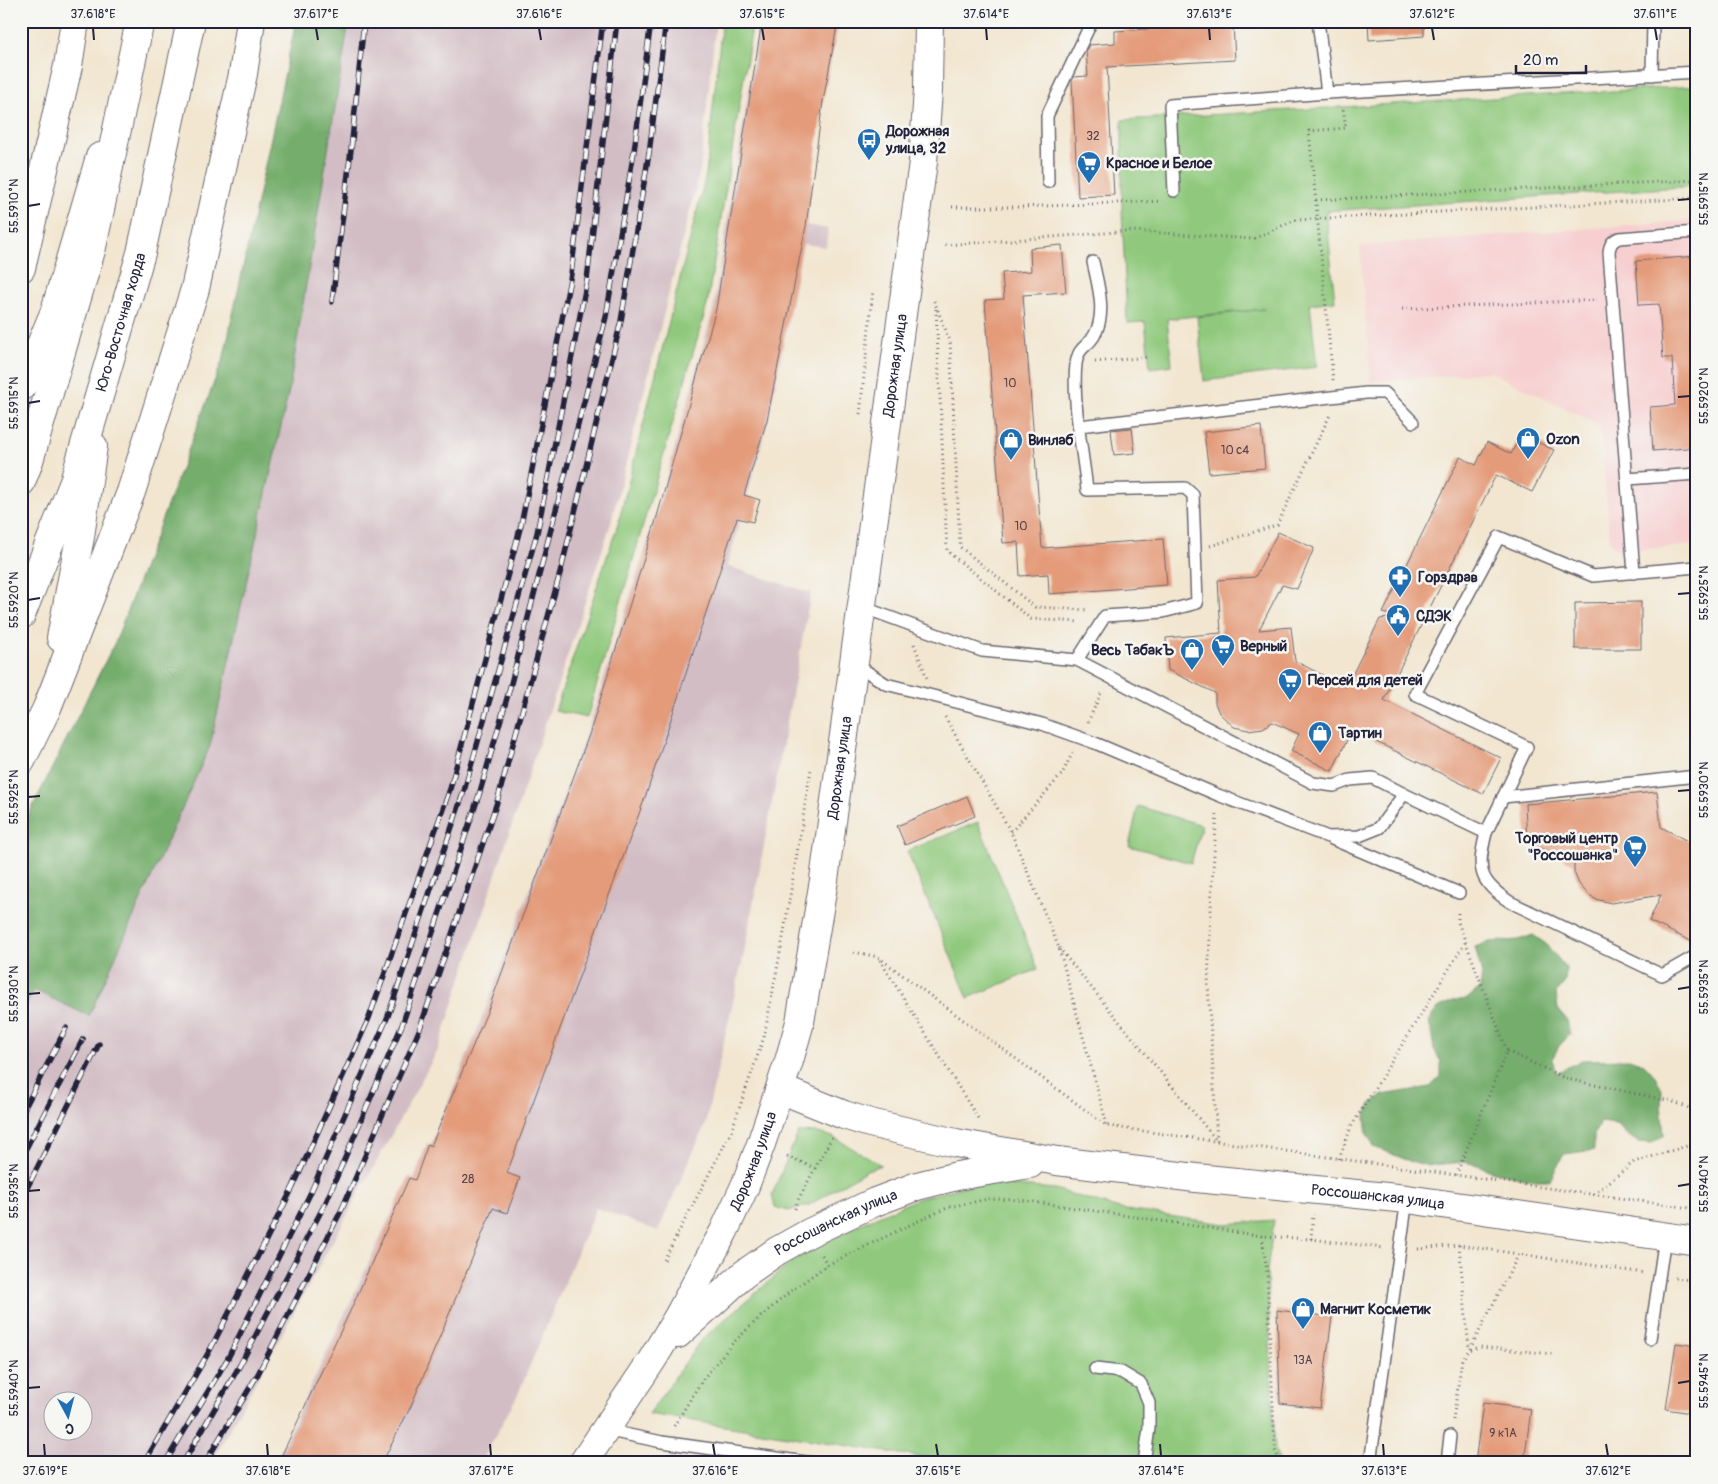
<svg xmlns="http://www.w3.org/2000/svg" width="1718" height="1484" font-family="Pangolin,sans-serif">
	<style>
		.built { fill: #f7cfd0 }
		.industrial { fill: #d2bdc5; fill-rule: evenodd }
		.green { fill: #90c97d; stroke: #59765c }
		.forest { fill: #74ad6c; stroke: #4b6854 }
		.building { fill: #e49b7a }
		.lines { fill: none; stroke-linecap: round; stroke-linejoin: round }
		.lane-casing { stroke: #6b676f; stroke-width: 14 }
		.secondary-casing { stroke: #6b676f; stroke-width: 30 }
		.primary-casing { stroke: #6b676f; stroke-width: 30 }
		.path { stroke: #6b676f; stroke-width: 3; stroke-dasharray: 1 4; stroke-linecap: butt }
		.lane { stroke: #fff; stroke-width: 11 }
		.secondary { stroke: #fff; stroke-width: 28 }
		.primary { stroke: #fff; stroke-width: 28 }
		.rail-casing { stroke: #22223b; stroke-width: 5.5 }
		.rail { stroke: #f6f6f2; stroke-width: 4; stroke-dasharray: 11; stroke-linecap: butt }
		.ticks { fill: none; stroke: #22223b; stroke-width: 2 }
		.labels { text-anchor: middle; stroke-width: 5; stroke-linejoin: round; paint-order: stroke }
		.number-label { font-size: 12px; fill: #52404b }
		.poi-label { font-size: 15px; font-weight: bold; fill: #22223b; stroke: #f6f6f2; text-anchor: start }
		.street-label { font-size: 15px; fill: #22223b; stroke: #f6f6f2 }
		.neatline { fill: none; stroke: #22223b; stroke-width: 2 }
		.ticks-label { font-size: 12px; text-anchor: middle; fill: #22223b }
	</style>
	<rect width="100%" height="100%" fill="#f6f6f2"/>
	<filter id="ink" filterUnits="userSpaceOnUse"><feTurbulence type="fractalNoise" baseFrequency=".02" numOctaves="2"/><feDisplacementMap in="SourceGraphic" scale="10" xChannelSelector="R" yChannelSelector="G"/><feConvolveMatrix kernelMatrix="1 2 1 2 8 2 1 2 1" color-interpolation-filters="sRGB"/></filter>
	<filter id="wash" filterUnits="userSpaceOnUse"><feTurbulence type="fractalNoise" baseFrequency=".0096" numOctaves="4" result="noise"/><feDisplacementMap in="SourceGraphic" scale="20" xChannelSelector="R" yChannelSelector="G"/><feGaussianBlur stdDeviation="1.12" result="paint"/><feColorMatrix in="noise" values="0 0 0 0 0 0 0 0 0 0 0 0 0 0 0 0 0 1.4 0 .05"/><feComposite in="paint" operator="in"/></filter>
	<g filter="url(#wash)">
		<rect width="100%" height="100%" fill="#f2e6d0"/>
		<path class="built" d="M1697 220V545L1619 551 1610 543 1600 425 1491 372 1371 382 1360 246Z"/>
		<g class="industrial">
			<path d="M349 21H716L700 170 610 526 438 1050 211 1463H21V1015L34 990 89 1016 210 746 289 390ZM52 1402H82V1432H52Z"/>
			<path d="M760 21H839L823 101 806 225 828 229 826 247 803 244 768 421 727 566 811 593 744 953 705 1125 658 1231 596 1208 518 1394 481 1463H275L409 1176 414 1178 427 1143 431 1144 487 1005 587 732 654 521 713 310Z"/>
		</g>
		<g class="green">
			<path d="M722 21H753L707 305 587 718 555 711 618 524 706 175Z"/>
			<path d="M1697 86V186L1326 211 1335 301 1310 304 1317 367 1204 381 1197 317 1264 309 1167 319 1172 365 1150 368 1145 322 1127 323 1122 212V120Z"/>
			<path d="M1138 806 1202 825 1191 863 1129 846Z"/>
			<path d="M978 822 1038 969 968 998 907 851Z"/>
			<path d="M815 1132 833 1137 881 1165 867 1170 809 1205 788 1211 775 1207 772 1195 798 1133Z"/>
			<path d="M977 1183 1055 1189 1119 1209 1225 1224 1274 1220 1267 1272 1275 1450 1280 1463H957L649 1414 701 1340 794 1260 860 1224 917 1199Z"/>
		</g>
		<g class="forest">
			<path d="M296 21H349L289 390 210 746 89 1016 34 990 21 1015V830L116 640 224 356Z"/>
			<path d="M1533 935 1546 944 1566 968 1565 982 1556 994 1558 1009 1567 1020 1570 1035 1559 1046 1552 1059 1556 1073 1582 1060 1629 1059 1644 1064 1655 1076 1662 1090 1661 1105 1664 1135 1652 1143 1638 1142 1626 1134 1616 1124 1601 1122 1594 1135V1150L1564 1154 1550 1180H1534L1491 1171 1478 1165 1464 1162 1432 1165 1417 1164 1374 1147 1367 1134 1365 1118 1370 1104 1383 1095 1430 1087 1441 1076V1062L1434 1049 1429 1020 1438 1008 1452 1001 1467 999 1480 988 1482 974 1475 947 1489 942 1519 940Z"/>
		</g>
		<g id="blocks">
			<g class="building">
				<path d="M762 21H838L823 101 806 226 767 420 744 495 760 500 753 522 737 518 647 792 507 1173 520 1178 507 1213 493 1208 411 1406 382 1463H278L352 1307 409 1178 415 1180 428 1144 431 1146 490 1005 590 732 656 520 716 309Z"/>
				<path d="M1368 21H1424V36L1369 40Z"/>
				<path d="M1233 24 1235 60 1107 67 1114 195 1078 197 1072 81 1074 77 1088 76 1086 51 1089 45 1115 43V31Z"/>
				<path d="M1062 245 1066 292 1023 295 1042 548 1163 539 1167 585 1049 594 1048 574 1020 576 1018 542 1003 543 985 300 1004 299 1002 273 1031 271 1030 248Z"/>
				<path d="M1697 256V447L1653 451 1650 407 1675 405 1672 358H1663L1659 304 1639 305 1636 261Z"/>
				<path d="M1261 426 1265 468 1209 473 1204 432Z"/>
				<path d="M1132 428 1135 453 1114 455 1111 430Z"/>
				<path d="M1521 434 1554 450 1532 492 1496 475 1384 700 1501 758 1483 794 1352 730 1332 771 1291 751 1299 734 1272 722 1263 728 1248 730 1234 727 1219 713 1215 703V693L1168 670 1166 638 1221 633 1218 580 1255 577 1278 532 1314 548 1297 589 1282 585 1259 630 1291 627 1295 661 1346 687 1380 619 1396 617 1383 613 1460 457 1476 465 1487 442 1511 454Z"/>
				<path d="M1641 602V649H1575V603Z"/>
				<path d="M1657 792 1661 827 1697 846V944L1649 921 1661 895 1611 903 1595 899 1586 892 1579 884 1574 872V864L1527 841 1525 804Z"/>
				<path d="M967 796 975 816 905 845 897 826Z"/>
				<path d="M1277 1310 1332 1317 1320 1408 1280 1403Z"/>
				<path d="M1676 1343 1697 1346V1414L1666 1409Z"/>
				<path d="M1483 1403 1531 1409 1524 1463H1475Z"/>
			</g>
		</g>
	</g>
	<g filter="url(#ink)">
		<use href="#blocks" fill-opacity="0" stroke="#6b676f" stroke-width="1"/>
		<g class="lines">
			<g class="lane-casing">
				<g id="lane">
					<path d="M1318 21 1327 93"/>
					<path d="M1652 75 1653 21"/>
					<path d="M1048 182 1047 116 1092 21"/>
					<path d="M1174 191 1170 105 1327 93 1697 72"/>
					<path d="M1079 426 1366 393H1385L1413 422"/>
					<path d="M1627 479 1697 474"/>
					<path d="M1634 573 1609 252C1610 244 1612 241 1619 238L1697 232"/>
					<path d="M862 607 982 651 1077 660 1105 616 1163 612 1197 603 1193 495 1185 488 1087 490C1083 452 1072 401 1076 364 1079 345 1086 349 1094 336 1107 314 1098 285 1093 262"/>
					<path d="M1077 660 1313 783 1334 786 1350 780 1373 778 1404 794"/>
					<path d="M855 664 886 684 1042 724 1095 743 1218 795 1328 837 1359 836 1379 828 1404 794 1486 833 1527 747 1415 694 1499 537 1593 576 1697 567"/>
					<path d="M1503 797 1697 776"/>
					<path d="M1486 833C1477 869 1478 881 1510 902L1662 975 1697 955"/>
					<path d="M1332 839 1459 893"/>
					<path d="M1650 1339 1665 1237"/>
					<path d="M1095 1369 1121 1372 1141 1384 1149 1403V1428L1144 1463"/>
					<path d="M605 1430 662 1442 813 1463"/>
					<path d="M1370 1463 1407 1199"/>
					<path d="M1447 1463 1450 1436"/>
				</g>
			</g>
			<g class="secondary-casing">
				<g id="secondary">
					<path d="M21 268 68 66 75 21"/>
					<path d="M21 387 27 378 55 311 100 157"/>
					<path d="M61 638 80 537 93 446"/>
					<path d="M21 761 47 708 131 492 195 289 243 74 251 21"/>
					<path id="s1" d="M780 1089 844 1115 870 1123 956 1143 1057 1161 1196 1178 1407 1199 1697 1241"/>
					<path id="s2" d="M678 1334 744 1274 777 1251 809 1233 875 1202 917 1186 957 1176 1030 1164"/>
					<path id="s3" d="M583 1463 652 1360 678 1317 724 1231 745 1186 761 1144 789 1061 800 1022 824 880 923 162 928 90 929 21"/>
				</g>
			</g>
			<g class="primary-casing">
				<g id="primary">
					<path d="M21 482 28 464 92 247 140 21"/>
					<path id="s4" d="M21 615 74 482 141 253 191 21"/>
				</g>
			</g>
			<g class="path">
				<path d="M1316 200 1697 180"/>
				<path d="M952 207H1021L1162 201"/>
				<path d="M945 245 1131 231 1253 239 1295 220 1697 198"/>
				<path d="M934 301 950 341 960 547 1035 607 1089 610"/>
				<path d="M936 309 947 551 1031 619 1080 622"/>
				<path d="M1402 309 1597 300"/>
				<path d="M1095 362 1149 357"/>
				<path d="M1333 380 1309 131 1346 128 1343 108"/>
				<path d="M860 414 873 290"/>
				<path d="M1210 546 1277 525 1331 413"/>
				<path d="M914 644 927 678"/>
				<path d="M945 717 1011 832 1059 948 1107 1125"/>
				<path d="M1088 722 1102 691"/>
				<path d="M1011 832 1062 774 1073 752"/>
				<path d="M1059 948 1217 1141 1208 984 1212 884 1217 812"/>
				<path d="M854 952 878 957 1107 1126 1697 1209"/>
				<path d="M880 960 979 1120"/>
				<path d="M1507 1051 1567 1079 1671 1101 1697 1111"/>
				<path d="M787 1156 815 1168"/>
				<path d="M1339 1159 1351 1127 1465 943"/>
				<path d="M1456 1175 1507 1051 1458 922V910"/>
				<path d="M1594 1194 1634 1162 1697 1143"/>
				<path d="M795 1209 798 1200 832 1137"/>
				<path d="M1262 1236 1267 1272 1275 1450 1280 1463"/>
				<path d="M1311 1239 1313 1214"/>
				<path d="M1459 1245 1469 1349"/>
				<path d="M1418 1249 1459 1245 1644 1273"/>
				<path d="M822 1255 827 1265"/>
				<path d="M664 1260 731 1132 764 1037 783 938 811 769"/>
				<path d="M1675 1278 1697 1281"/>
				<path d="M1470 1349 1519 1254"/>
				<path d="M1453 1420 1462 1360 1469 1350 1480 1347 1553 1354"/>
				<path d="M674 1426 703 1379 732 1344 759 1318 791 1291 827 1265 914 1223 949 1207 988 1199 1022 1200 1262 1236 1311 1239 1384 1248"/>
			</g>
			<use href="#lane" class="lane"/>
			<use href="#secondary" class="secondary"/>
			<use href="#primary" class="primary"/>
			<g class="rail-casing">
				<g id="rail">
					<path d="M332 302 351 150 364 21"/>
					<path d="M21 1115 66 1028"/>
					<path d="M21 1158 83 1039"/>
					<path d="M21 1200 99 1044"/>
					<path d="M144 1463 210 1350 293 1187 369 1018 450 789 521 525 571 274 603 21"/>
					<path d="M165 1463 228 1358 310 1194 388 1016 464 791 537 533 587 280 617 21"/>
					<path d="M183 1463 240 1365 326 1202 402 1025 479 795 509 691 606 317 634 151 651 21"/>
					<path d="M205 1463 258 1374 342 1209 420 1028 497 802 562 566 621 321 649 153 666 21"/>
				</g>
			</g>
			<use href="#rail" class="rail"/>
		</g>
	</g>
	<path class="ticks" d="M93 28 94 40M316 28 318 40M539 28 541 40M762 28 764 40M986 28 987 40M1209 28 1210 40M1432 28 1434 40M1655 28 1657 40M1678 200 1690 199M28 206 40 204M1678 397 1690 396M28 403 40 401M1678 594 1690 593M28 600 40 598M1678 791 1690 790M28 797 40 796M1678 989 1690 987M28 994 40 993M1678 1186 1690 1184M28 1191 40 1190M1678 1383 1690 1381M28 1388 40 1387M44 1444 45 1456M267 1444 268 1456M490 1444 491 1456M713 1444 715 1456M936 1444 938 1456M1160 1444 1161 1456M1383 1444 1384 1456M1606 1444 1608 1456"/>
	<defs>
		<g id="bus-pin" transform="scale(1.25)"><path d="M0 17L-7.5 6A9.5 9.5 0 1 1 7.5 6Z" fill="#1f6fb2" stroke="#f6f6f2"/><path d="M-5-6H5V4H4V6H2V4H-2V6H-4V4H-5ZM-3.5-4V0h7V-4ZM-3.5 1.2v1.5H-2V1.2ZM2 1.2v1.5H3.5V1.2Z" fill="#fff"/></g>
		<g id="supermarket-pin" transform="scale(1.25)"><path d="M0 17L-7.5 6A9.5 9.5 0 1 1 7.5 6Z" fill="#1f6fb2" stroke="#f6f6f2"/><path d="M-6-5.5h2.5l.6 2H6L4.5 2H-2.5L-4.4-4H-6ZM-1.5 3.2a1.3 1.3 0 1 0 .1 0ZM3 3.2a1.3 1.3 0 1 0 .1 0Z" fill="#fff"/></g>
		<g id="shop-pin" transform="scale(1.25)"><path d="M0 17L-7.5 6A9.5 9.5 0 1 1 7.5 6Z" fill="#1f6fb2" stroke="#f6f6f2"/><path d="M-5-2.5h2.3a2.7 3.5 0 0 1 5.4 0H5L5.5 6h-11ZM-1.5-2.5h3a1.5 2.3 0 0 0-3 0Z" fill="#fff"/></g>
		<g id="pharmacy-pin" transform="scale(1.25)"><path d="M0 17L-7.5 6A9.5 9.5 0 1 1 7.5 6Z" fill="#1f6fb2" stroke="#f6f6f2"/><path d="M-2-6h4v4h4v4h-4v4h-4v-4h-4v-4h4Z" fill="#fff"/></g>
		<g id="civic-pin" transform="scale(1.25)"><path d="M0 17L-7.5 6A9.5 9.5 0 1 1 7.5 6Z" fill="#1f6fb2" stroke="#f6f6f2"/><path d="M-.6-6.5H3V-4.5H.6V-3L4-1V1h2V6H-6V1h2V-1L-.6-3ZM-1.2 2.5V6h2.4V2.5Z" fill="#fff"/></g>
	</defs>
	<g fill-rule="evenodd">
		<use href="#bus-pin" x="869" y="140"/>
		<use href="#supermarket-pin" x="1089" y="163"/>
		<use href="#shop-pin" x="1528" y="439"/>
		<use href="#shop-pin" x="1011" y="440"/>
		<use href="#pharmacy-pin" x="1400" y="577"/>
		<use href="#civic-pin" x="1398" y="616"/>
		<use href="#supermarket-pin" x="1223" y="646"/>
		<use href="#shop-pin" x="1192" y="650"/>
		<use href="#supermarket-pin" x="1290" y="680"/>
		<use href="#shop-pin" x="1320" y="733"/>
		<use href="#supermarket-pin" x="1635" y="847"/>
		<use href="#shop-pin" x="1303" y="1309"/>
	</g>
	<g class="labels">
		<g class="number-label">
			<text x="1093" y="140">32</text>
			<text x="1010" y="387">10</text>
			<text x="1235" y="454">10 с4</text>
			<text x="1021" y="530">10</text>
			<text x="468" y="1183">28</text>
			<text x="1303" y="1364">13А</text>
			<text x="1503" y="1437">9 к1А</text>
		</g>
		<g class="poi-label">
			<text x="886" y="136">Дорожная<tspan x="886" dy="17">улица, 32</tspan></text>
			<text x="1106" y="168">Красное и Белое</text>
			<text x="1546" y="444">Ozon</text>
			<text x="1028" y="445">Винлаб</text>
			<text x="1418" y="582">Горздрав</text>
			<text x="1416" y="621">СДЭК</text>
			<text x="1240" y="651">Верный</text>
			<text x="1174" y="655" text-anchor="end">Весь ТабакЪ</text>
			<text x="1308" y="685">Персей для детей</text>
			<text x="1338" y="738">Тартин</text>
			<text x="1618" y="843" text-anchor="end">Торговый центр<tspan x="1618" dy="17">"Россошанка"</tspan></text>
			<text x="1320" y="1314">Магнит Косметик</text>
		</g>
		<g class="street-label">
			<text dy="5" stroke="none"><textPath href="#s4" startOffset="310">Юго-Восточная хорда</textPath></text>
			<text dy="5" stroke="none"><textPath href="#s3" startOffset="1158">Дорожная улица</textPath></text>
			<text dy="5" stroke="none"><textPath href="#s3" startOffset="752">Дорожная улица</textPath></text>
			<text dy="5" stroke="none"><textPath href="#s3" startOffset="348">Дорожная улица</textPath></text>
			<text dy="5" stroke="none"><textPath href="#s1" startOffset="610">Россошанская улица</textPath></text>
			<text dy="5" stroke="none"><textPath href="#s2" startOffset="195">Россошанская улица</textPath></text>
		</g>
	</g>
	<rect width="1718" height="1484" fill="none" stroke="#f6f6f2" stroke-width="55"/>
	<g transform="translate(68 1416) rotate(173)"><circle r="24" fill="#f6f6f2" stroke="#a1a1a9"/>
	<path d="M0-4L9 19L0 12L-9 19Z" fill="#1f6fb2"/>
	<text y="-8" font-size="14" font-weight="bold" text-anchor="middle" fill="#22223b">С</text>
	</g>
	<path d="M1516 65v8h70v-8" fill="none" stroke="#22223b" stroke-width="2.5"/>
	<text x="1523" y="65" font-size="15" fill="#22223b" stroke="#f6f6f2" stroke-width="4" paint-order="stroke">20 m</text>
	<rect x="28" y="28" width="1662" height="1428" class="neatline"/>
	<g class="ticks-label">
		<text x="93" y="18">37.618°E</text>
		<text x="316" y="18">37.617°E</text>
		<text x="539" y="18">37.616°E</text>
		<text x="762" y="18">37.615°E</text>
		<text x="986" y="18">37.614°E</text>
		<text x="1209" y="18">37.613°E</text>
		<text x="1432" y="18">37.612°E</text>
		<text x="1655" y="18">37.611°E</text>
		<text transform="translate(1704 199) rotate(-90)" y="4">55.5915°N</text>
		<text transform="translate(14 206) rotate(-90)" y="4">55.5910°N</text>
		<text transform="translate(1704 396) rotate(-90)" y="4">55.5920°N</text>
		<text transform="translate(14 403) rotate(-90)" y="4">55.5915°N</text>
		<text transform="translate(1704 593) rotate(-90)" y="4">55.5925°N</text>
		<text transform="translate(14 600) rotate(-90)" y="4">55.5920°N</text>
		<text transform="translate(1704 790) rotate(-90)" y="4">55.5930°N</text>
		<text transform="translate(14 797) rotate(-90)" y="4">55.5925°N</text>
		<text transform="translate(1704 987) rotate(-90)" y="4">55.5935°N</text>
		<text transform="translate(14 994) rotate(-90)" y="4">55.5930°N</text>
		<text transform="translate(1704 1184) rotate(-90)" y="4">55.5940°N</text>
		<text transform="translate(14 1191) rotate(-90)" y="4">55.5935°N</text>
		<text transform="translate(1704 1381) rotate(-90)" y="4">55.5945°N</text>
		<text transform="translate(14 1388) rotate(-90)" y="4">55.5940°N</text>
		<text x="45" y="1475">37.619°E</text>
		<text x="268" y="1475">37.618°E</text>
		<text x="491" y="1475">37.617°E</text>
		<text x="715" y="1475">37.616°E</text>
		<text x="938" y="1475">37.615°E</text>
		<text x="1161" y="1475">37.614°E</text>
		<text x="1384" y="1475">37.613°E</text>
		<text x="1608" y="1475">37.612°E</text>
	</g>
</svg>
